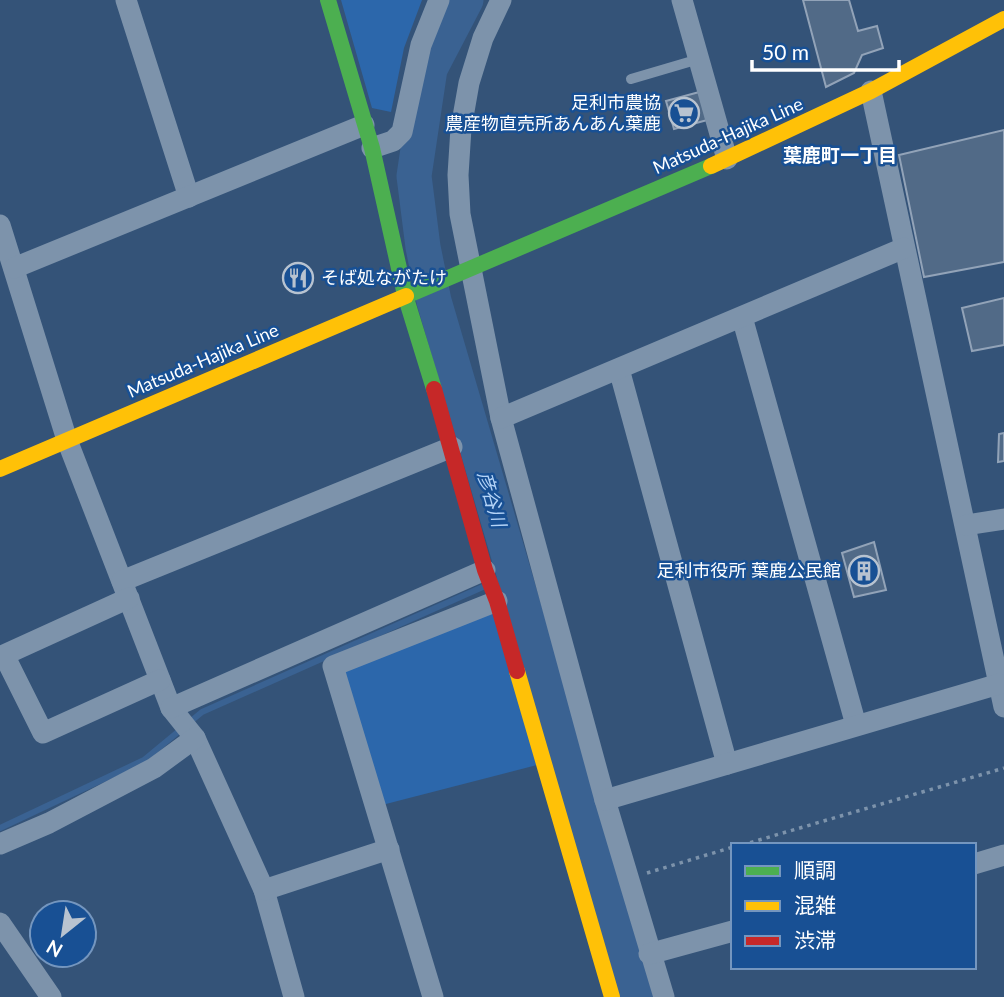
<svg xmlns="http://www.w3.org/2000/svg" width="1004" height="997" font-family="Lato,'Noto Sans JP',sans-serif">
	<style>
		.green { fill: #2c67ab }
		.lines { fill: none; stroke-linecap: round; stroke-linejoin: round }
		.stream { stroke: #3a6292; stroke-width: 6 }
		.river { stroke: #3a6292; stroke-width: 35 }
		.building { fill: #516a87; stroke: #92a3b8; stroke-width: 2 }
		.path { stroke: #7d93ab; stroke-width: 3.5; stroke-dasharray: 3.5 5; stroke-linecap: butt }
		.lane { stroke: #7d93ab; stroke-width: 10 }
		.street { stroke: #7d93ab; stroke-width: 21 }
		.fast { stroke: #4caf50; stroke-width: 16 }
		.slow { stroke: #ffc107; stroke-width: 16 }
		.jam { stroke: #c62828; stroke-width: 16 }
		.labels { text-anchor: middle; stroke-width: 5; stroke-linejoin: round; paint-order: stroke }
		.poi-label { font-size: 18px; fill: #fff; stroke: #185094; text-anchor: end }
		.street-label { font-size: 18px; fill: #fff; stroke: #185094 }
		.neighbourhood-label { font-size: 19px; font-weight: bold; fill: #fff; stroke: #185094 }
		.water-label { font-size: 19px; font-style: italic; fill: #b5d4f7; stroke: #185094 }
	</style>
	<rect width="100%" height="100%" fill="#345378"/>
	<g class="green">
		<path d="M341 0H422L404 48 391 112 372 108Z"/>
		<path d="M493 608 537 765 382 805 339 668Z"/>
	</g>
	<g class="lines">
		<g class="stream">
			<path d="M498 580 514 573"/>
			<path d="M0 828 144 760 202 712 485 586"/>
		</g>
		<path class="river" d="M466 0 430 69 414 176 423 247 434 301 638 997"/>
	</g>
	<g class="building">
		<path d="M803 0H849L858 31 877 26 883 48 862 55 854 73 826 87Z"/>
		<path d="M703 91 711 119 674 129 666 101Z"/>
		<path d="M1004 130V262L924 277 899 155Z"/>
		<path d="M1004 298V345L972 351 962 308Z"/>
		<path d="M1004 433V461L998 462 999 434Z"/>
		<path d="M874 542 886 590 854 597 842 553Z"/>
	</g>
	<g class="lines">
		<g class="path">
			<path d="M742 845 1004 768"/>
			<path d="M647 873 733 847"/>
		</g>
		<path class="lane" d="M631 79 699 59"/>
		<g class="street">
			<path d="M126 0 189 197"/>
			<path d="M501 0 483 38 469 83 461 128 458 175 460 214 501 418 605 800 664 997"/>
			<path d="M682 0 727 159"/>
			<path d="M871 91 1004 707"/>
			<path d="M372 148 393 141 402 132 421 45 439 0"/>
			<path d="M0 225 67 440 171 708 195 738 264 890 294 997"/>
			<path d="M14 268 364 125"/>
			<path d="M742 317 856 725"/>
			<path d="M619 369 727 764"/>
			<path d="M501 418 904 248"/>
			<path d="M966 525 1004 519"/>
			<path d="M122 581 452 447"/>
			<path d="M129 598 4 655 43 733 160 680"/>
			<path d="M171 708 485 570"/>
			<path d="M605 800 999 684"/>
			<path d="M0 844 49 823 154 768 195 738"/>
			<path d="M974 864 1004 855"/>
			<path d="M264 890 389 849"/>
			<path d="M0 923 51 997"/>
			<path d="M649 954 733 931"/>
			<path d="M433 997 333 666 497 601"/>
		</g>
		<g class="fast">
			<path d="M328 0 372 148 405 295 434 389"/>
			<path d="M406 296 711 166"/>
		</g>
		<g class="slow">
			<path d="M711 166 871 91 1004 19"/>
			<path d="M0 469 406 296"/>
			<path d="M517 671 612 997"/>
		</g>
		<path class="jam" d="M434 389 485 570 497 601 517 671"/>
	</g>
	<defs>
		<g id="supermarket-ring" transform="scale(1.575)"><circle r="9.5" fill="#185094" stroke="#b8c3d0" stroke-width="1.5"/><path d="M-6-5.5h2.5l.6 2H6L4.5 2H-2.5L-4.4-4H-6ZM-1.5 3.2a1.3 1.3 0 1 0 .1 0ZM3 3.2a1.3 1.3 0 1 0 .1 0Z" fill="#b8c3d0"/></g>
		<g id="restaurant-ring" transform="scale(1.575)"><circle r="9.5" fill="#185094" stroke="#b8c3d0" stroke-width="1.5"/><path d="M-5-6h1v4h1v-4h1v4h1v-4h1v5L-1.5 .5V6h-2V.5L-5-1ZM5-6V6H3V1.5H1.5Q1.5-4 5-6Z" fill="#b8c3d0"/></g>
		<g id="building-ring" transform="scale(1.575)"><circle r="9.5" fill="#185094" stroke="#b8c3d0" stroke-width="1.5"/><path d="M-4-6H4V6H1V3H-1V6H-4ZM-2.5-4.3h1.7v1.8h-1.7ZM.8-4.3h1.7v1.8H.8ZM-2.5-1h1.7V.8h-1.7ZM.8-1h1.7V.8H.8Z" fill="#b8c3d0"/></g>
	</defs>
	<g fill-rule="evenodd">
		<use href="#supermarket-ring" x="684" y="113"/>
		<use href="#restaurant-ring" x="298" y="278"/>
		<use href="#building-ring" x="864" y="571"/>
	</g>
	<g class="labels">
		<g class="poi-label">
			<text x="661" y="109">足利市農協<tspan x="661" dy="21">農産物直売所あんあん葉鹿</tspan></text>
			<text x="321" y="284" text-anchor="start">そば処ながたけ</text>
			<text x="841" y="577">足利市役所 葉鹿公民館</text>
		</g>
		<g class="street-label">
			<text transform="translate(728 136) rotate(-24)" y="6">Matsuda-Hajika Line</text>
			<text transform="translate(203 361) rotate(-23)" y="6">Matsuda-Hajika Line</text>
		</g>
		<g class="neighbourhood-label">
			<text x="840" y="162">葉鹿町一丁目</text>
		</g>
		<g class="water-label">
			<text transform="translate(492 499) rotate(74)" y="7">彦谷川</text>
		</g>
	</g>
	<rect x="731" y="843" width="245" height="126" fill="#185094" stroke="#7496bf" stroke-width="2"/>
	<rect x="745" y="866" width="35" height="10" fill="#4caf50" stroke="#7496bf" stroke-width="2"/>
	<text x="794" y="878" font-size="21" fill="#ffffff">順調</text>
	<rect x="745" y="901" width="35" height="10" fill="#ffc107" stroke="#7496bf" stroke-width="2"/>
	<text x="794" y="913" font-size="21" fill="#ffffff">混雑</text>
	<rect x="745" y="936" width="35" height="10" fill="#c62828" stroke="#7496bf" stroke-width="2"/>
	<text x="794" y="948" font-size="21" fill="#ffffff">渋滞</text>
	<g transform="translate(63 934) rotate(210)"><circle r="33" fill="#185094" stroke="#7496bf" stroke-width="2"/>
	<path d="M0-5L12 26L0 18L-12 26Z" fill="#b8c3d0"/>
	<text y="-10" font-size="19" font-weight="bold" text-anchor="middle" fill="#ffffff">N</text>
	</g>
	<path d="M752 60v10h147v-10" fill="none" stroke="#ffffff" stroke-width="3.5"/>
	<text x="762" y="60" font-size="21" fill="#ffffff" stroke="#185094" stroke-width="5" paint-order="stroke">50 m</text>
</svg>
